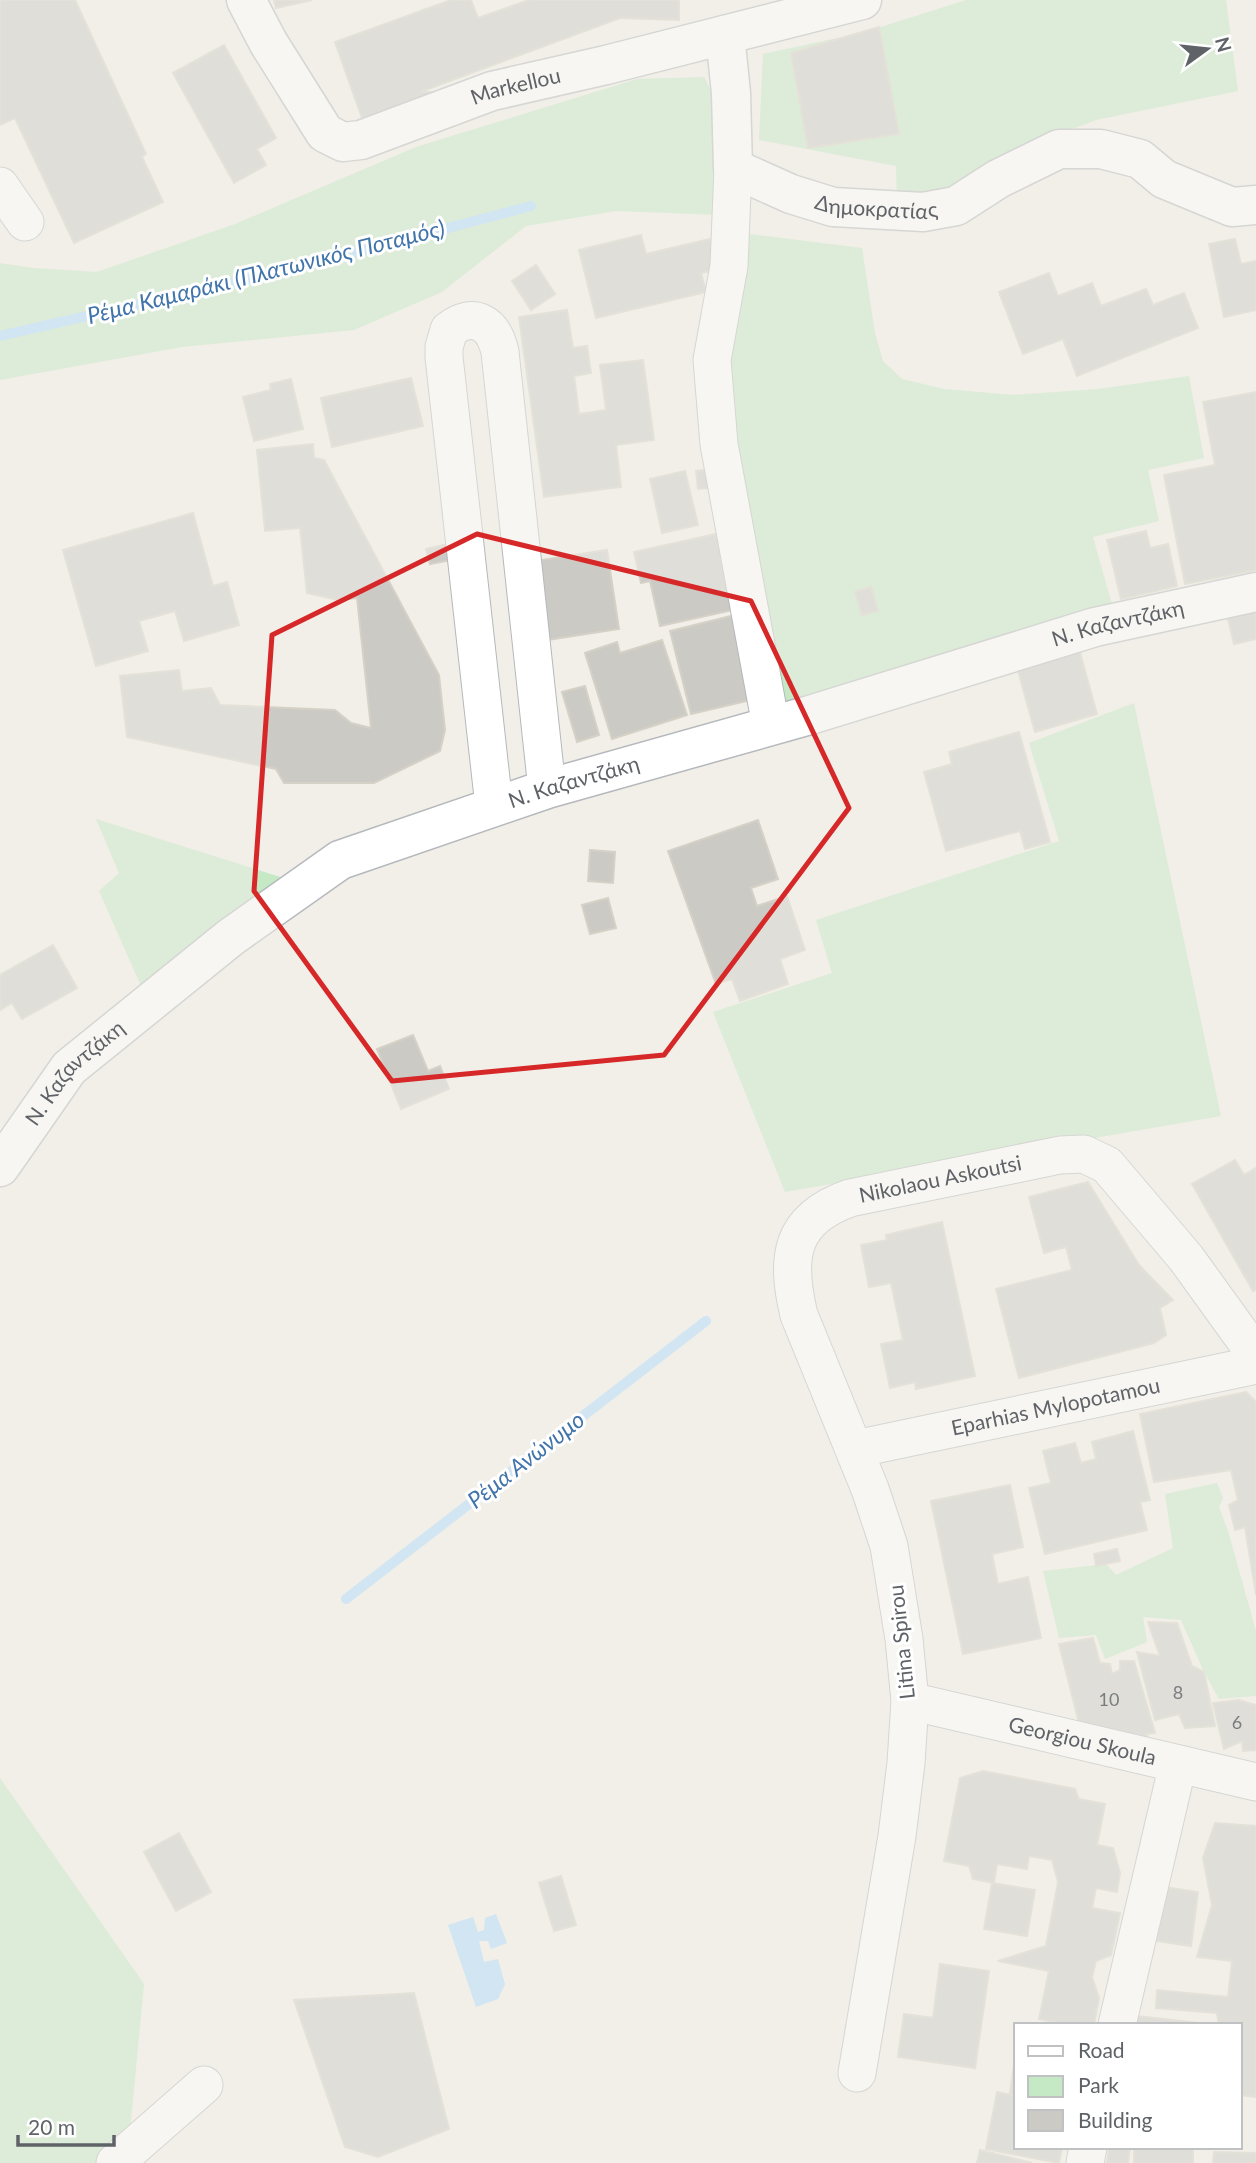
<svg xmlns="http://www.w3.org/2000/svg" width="1256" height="2163" font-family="Lato,sans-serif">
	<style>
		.green { fill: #c5e8c5 }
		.water { fill: #aadaff }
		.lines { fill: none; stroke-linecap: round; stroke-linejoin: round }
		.stream { stroke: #aadaff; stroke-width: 10 }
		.building { fill: #cccac5; stroke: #d6d1c6; stroke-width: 2 }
		.minor-casing { stroke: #b5b8bc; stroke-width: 39 }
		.tertiary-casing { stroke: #b5b8bc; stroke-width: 41 }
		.minor { stroke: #fff; stroke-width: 37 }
		.tertiary { stroke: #fff; stroke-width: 38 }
		.marked { fill: none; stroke: #d62828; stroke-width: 5; stroke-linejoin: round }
		.labels { text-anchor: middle; stroke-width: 6; stroke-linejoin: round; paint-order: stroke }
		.number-label { font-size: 18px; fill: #7a7d7f }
		.street-label { font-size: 21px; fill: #5f6368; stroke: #fff }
		.water-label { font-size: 23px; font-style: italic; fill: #4174aa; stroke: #fff }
	</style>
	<rect width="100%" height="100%" fill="#f1efe8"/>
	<g class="green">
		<path d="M966 0H1226L1238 91 1096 120 997 158 957 185 897 204 896 166 759 140 763 54 865 32Z"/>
		<path d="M704 77 722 112 721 215 616 211 526 226 442 292 354 330 182 347 0 380V263L33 268 97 272 235 224 416 147 637 79Z"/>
		<path d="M749 234 862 248 875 333 883 361 902 379 944 389 1014 395 1098 389 1189 376 1204 458 1148 470 1159 521 1093 537 1113 608 778 706 728 402 732 338Z"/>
		<path d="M1134 703 1221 1116 785 1192 713 1012 832 973 816 920 1059 841 1029 743Z"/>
		<path d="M96 819 293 881 141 986 99 891 119 873Z"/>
		<path d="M1217 1483 1223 1498 1219 1507 1228 1531 1256 1631V1696L1219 1699 1204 1672 1181 1620 1143 1617 1147 1642 1105 1659 1096 1635 1059 1638 1043 1571 1106 1564 1116 1575 1173 1548 1165 1494Z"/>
		<path d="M0 1778 144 1984 127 2163H0Z"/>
	</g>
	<path class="water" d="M496 1914 507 1943 491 1949 488 1941H479L484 1962 498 1959 505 1984 498 1999 476 2007 448 1925 473 1917 478 1932 484 1930 485 1918Z"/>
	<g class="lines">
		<g class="stream">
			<path d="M0 336 293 269 531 206"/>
			<path d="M346 1599 706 1321"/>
		</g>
	</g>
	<g class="building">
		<path d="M0 0H75L146 154 142 157 163 202 74 243 15 118 0 125Z"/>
		<path d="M274 0H312L276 8Z"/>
		<path d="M451 0H471L478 18 529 0H679V20L620 18 420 92H436L362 118 335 42Z"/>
		<path d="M879 27 899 134 808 148 791 53Z"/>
		<path d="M224 45 276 138 257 149 266 165 234 183 173 73Z"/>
		<path d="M641 235 646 254 710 239 717 270 701 273 706 292 596 318 579 250Z"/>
		<path d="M1235 239 1241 264 1256 261V310L1224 317 1209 244Z"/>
		<path d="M536 265 555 294 531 310 512 281Z"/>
		<path d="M1049 273 1058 296 1092 283 1101 306 1146 289 1153 305 1184 293 1198 328 1077 376 1063 339 1023 354 999 292Z"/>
		<path d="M567 310 573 348 587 346 591 373 574 376 579 414 606 410 600 365 643 360 654 440 616 445 621 487 544 497 519 317Z"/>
		<path d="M411 378 423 426 332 447 321 398Z"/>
		<path d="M291 379 303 429 254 441 243 397 271 390 270 384Z"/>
		<path d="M1256 392V570L1185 584 1164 475 1215 465 1203 402Z"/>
		<path d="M313 444 314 458 324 460 439 675 445 730 440 751 374 783H284L276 769 127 737 120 676 179 670 182 691 211 688 220 705 335 710 351 723 371 728 357 598 338 600 307 593 300 528 265 531 257 450Z"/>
		<path d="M713 469 716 487 698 489 696 471Z"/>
		<path d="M685 471 698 525 662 533 650 479Z"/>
		<path d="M193 513 213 586 227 582 239 625 184 641 175 611 139 621 148 651 96 666 63 550Z"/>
		<path d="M1146 531 1150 548 1168 544 1177 586 1121 599 1107 540Z"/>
		<path d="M716 534 733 610 660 626 650 581 641 583 634 552Z"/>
		<path d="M448 544 451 560 430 564 426 549Z"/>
		<path d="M607 550 619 629 547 640 535 561Z"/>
		<path d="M871 587 878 611 862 615 855 592Z"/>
		<path d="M1256 608V639L1234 644 1227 615Z"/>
		<path d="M735 615 755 699 691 714 670 631Z"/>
		<path d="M662 640 687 715 612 739 585 653 617 642 620 653Z"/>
		<path d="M1079 649 1097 714 1035 732 1017 667Z"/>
		<path d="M585 686 599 735 577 742 562 692Z"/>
		<path d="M1019 732 1050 842 1025 849 1020 831 946 851 924 772 952 764 949 752Z"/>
		<path d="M758 820 778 879 751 888 757 906 787 896 805 950 780 959 788 984 740 1001 732 979 716 984 668 851Z"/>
		<path d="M590 850 615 852 613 883 588 881Z"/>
		<path d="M608 898 616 928 590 934 582 905Z"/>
		<path d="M53 945 77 988 22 1019 12 1003 0 1010V975Z"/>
		<path d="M413 1035 428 1071 440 1066 449 1089 401 1109 377 1049Z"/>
		<path d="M1235 1160 1244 1175 1256 1168V1289L1253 1291 1192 1184Z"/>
		<path d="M1088 1182 1139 1265 1173 1300 1160 1308 1166 1335 1154 1343 1019 1378 996 1289 1072 1270 1066 1247 1044 1253 1029 1197Z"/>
		<path d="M942 1222 975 1376 916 1389 915 1382 890 1388 881 1344 903 1340 891 1283 869 1287 861 1245 887 1240 886 1235Z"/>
		<path d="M1246 1392 1256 1402V1595L1245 1527 1235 1530 1229 1505 1238 1500 1231 1470 1154 1482 1140 1414Z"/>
		<path d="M1133 1431 1150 1500 1140 1502 1147 1530 1045 1554 1029 1488 1051 1483 1043 1451 1075 1443 1081 1463 1096 1459 1092 1442Z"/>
		<path d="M1010 1485 1023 1547 992 1554 998 1584 1028 1577 1041 1638 963 1654 931 1501Z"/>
		<path d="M1117 1549 1120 1561 1096 1566 1094 1554Z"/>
		<path d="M1148 1622 1177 1623 1192 1666 1204 1672 1215 1726 1185 1728 1179 1714 1155 1720 1137 1652 1160 1656Z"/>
		<path d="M1093 1638 1100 1663 1110 1664 1112 1674 1120 1670V1661H1134L1155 1733 1146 1734 1149 1740 1080 1727 1059 1644Z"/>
		<path d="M1239 1700 1256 1705V1750L1243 1751 1242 1741 1224 1749 1213 1703Z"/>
		<path d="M983 1771 1075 1789 1079 1799 1105 1804 1097 1845 1113 1848 1120 1873 1117 1892 1096 1888 1092 1908 1120 1913 1111 1955 1096 1961 1092 1977 1099 1998 1094 2025H1067L1039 2019 1049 1971 998 1961 1046 1946 1058 1882 1052 1860 1029 1856 1027 1869 997 1864 994 1883 973 1879 969 1866 944 1861 960 1778Z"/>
		<path d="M1215 1823 1256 1826V2097L1240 2095V2025H1219L1217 2013 1156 2008 1157 1990 1228 1997 1232 1961 1197 1957 1212 1905 1203 1858Z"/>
		<path d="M179 1833 211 1892 176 1911 144 1852Z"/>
		<path d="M561 1876 576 1925 554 1931 539 1883Z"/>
		<path d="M992 1883 1035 1890 1027 1936 984 1929Z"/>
		<path d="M1164 1887 1198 1892 1191 1946 1156 1941Z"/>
		<path d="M940 1964 989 1971 975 2068 898 2057 904 2014 933 2018Z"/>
		<path d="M414 1993 449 2129 378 2157 345 2147 294 2000Z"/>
		<path d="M1136 2016 1217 2025H1136Z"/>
		<path d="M1014 2064 1016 2065V2094L1010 2093Z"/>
		<path d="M997 2092 1016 2096V2147H1062L1059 2163 986 2149Z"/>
		<path d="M1109 2147H1130L1128 2163H1107Z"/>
		<rect x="1134" y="2147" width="59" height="16"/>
		<path d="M980 2150 1032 2163H977Z"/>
		<path d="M1214 2152 1256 2153V2163H1213Z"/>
	</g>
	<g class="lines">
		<g class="minor-casing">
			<g id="minor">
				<path d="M733 168 729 266 712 360 719 444 771 726"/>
				<path d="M0 186 25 222"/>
				<path d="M494 806 444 357V347L449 330C474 310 494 324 500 352L547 789"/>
				<path id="s1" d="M855 1449 1256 1365"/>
				<path id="s2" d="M910 1701 1256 1782"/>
				<path d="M1117 2025 1178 1764"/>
				<path id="s3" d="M857 2073 897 1836 906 1763 910 1701 904 1639 889 1546 870 1489 799 1315C785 1257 790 1219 850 1198L1060 1155 1084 1154 1107 1165 1186 1258 1256 1355"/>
				<path d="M115 2163 204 2085"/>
				<path d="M1085 2163 1088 2147"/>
			</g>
		</g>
		<g class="tertiary-casing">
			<g id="tertiary">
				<path id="s4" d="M246 0 268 42 325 133 343 142 361 140 492 91 606 65 862 0"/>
				<path id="s5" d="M725 35 731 93 733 168 791 194 833 207 923 212 956 206 998 179 1059 149H1101L1140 159 1164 179 1232 207 1256 205"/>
				<path id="s6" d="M0 1167 69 1068 231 937 340 860 547 789 810 715 1095 627 1256 592"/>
			</g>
		</g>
		<use href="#minor" class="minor"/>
		<use href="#tertiary" class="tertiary"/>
	</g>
	<path d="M0 0H1256V2163H0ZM477 534 751 601 849 808 664 1055 392 1081 254 891 272 635Z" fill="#f1efe8" fill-opacity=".55" fill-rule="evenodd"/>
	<path class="marked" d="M477 534 751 601 849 808 664 1055 392 1081 254 891 272 635Z"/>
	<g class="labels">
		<g class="number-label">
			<text x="1178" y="1699">8</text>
			<text x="1109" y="1706">10</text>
			<text x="1237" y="1729">6</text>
		</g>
		<g class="street-label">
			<text dy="7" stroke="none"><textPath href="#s4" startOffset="357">Markellou</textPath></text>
			<text dy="7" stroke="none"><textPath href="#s5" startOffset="284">Δημοκρατίας</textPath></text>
			<text dy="7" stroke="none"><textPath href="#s6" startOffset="1276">Ν. Καζαντζάκη</textPath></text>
			<text dy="7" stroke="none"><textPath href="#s6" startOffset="709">Ν. Καζαντζάκη</textPath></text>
			<text dy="7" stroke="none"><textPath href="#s6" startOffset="121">Ν. Καζαντζάκη</textPath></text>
			<text dy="7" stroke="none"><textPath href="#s3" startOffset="1018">Nikolaou Askoutsi</textPath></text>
			<text dy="7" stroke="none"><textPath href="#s1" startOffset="205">Eparhias Mylopotamou</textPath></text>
			<text transform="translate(902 1642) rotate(-96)" y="7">Litina Spirou</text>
			<text dy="7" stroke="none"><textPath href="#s2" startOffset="177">Georgiou Skoula</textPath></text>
		</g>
		<g class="water-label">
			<text transform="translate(266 272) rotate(-14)" y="8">Ρέμα Καμαράκι (Πλατωνικός Ποταμός)</text>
			<text transform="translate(526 1460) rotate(-38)" y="8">Ρέμα Ανώνυμο</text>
		</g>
	</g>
	<rect x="1014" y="2023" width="228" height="126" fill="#ffffff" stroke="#bfc1c3" stroke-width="2"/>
	<rect x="1028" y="2046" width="35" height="10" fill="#ffffff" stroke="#bfc1c3" stroke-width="2"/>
	<text x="1078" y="2058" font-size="21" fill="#5f6368">Road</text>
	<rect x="1028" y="2076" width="35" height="21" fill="#c5e8c5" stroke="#bfc1c3" stroke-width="2"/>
	<text x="1078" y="2093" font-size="21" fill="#5f6368">Park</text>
	<rect x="1028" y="2110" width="35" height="21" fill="#cccac5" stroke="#bfc1c3" stroke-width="2"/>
	<text x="1078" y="2128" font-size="21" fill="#5f6368">Building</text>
	<g transform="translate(1207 49) rotate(75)" stroke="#ffffff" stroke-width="5" paint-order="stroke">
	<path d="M0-5L12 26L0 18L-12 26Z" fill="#5f6368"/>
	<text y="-10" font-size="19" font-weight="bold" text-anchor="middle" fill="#5f6368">N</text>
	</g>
	<path d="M18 2135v10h96v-10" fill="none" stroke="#5f6368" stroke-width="3.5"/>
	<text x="28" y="2135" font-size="21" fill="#5f6368" stroke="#ffffff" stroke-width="5" paint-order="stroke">20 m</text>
</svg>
